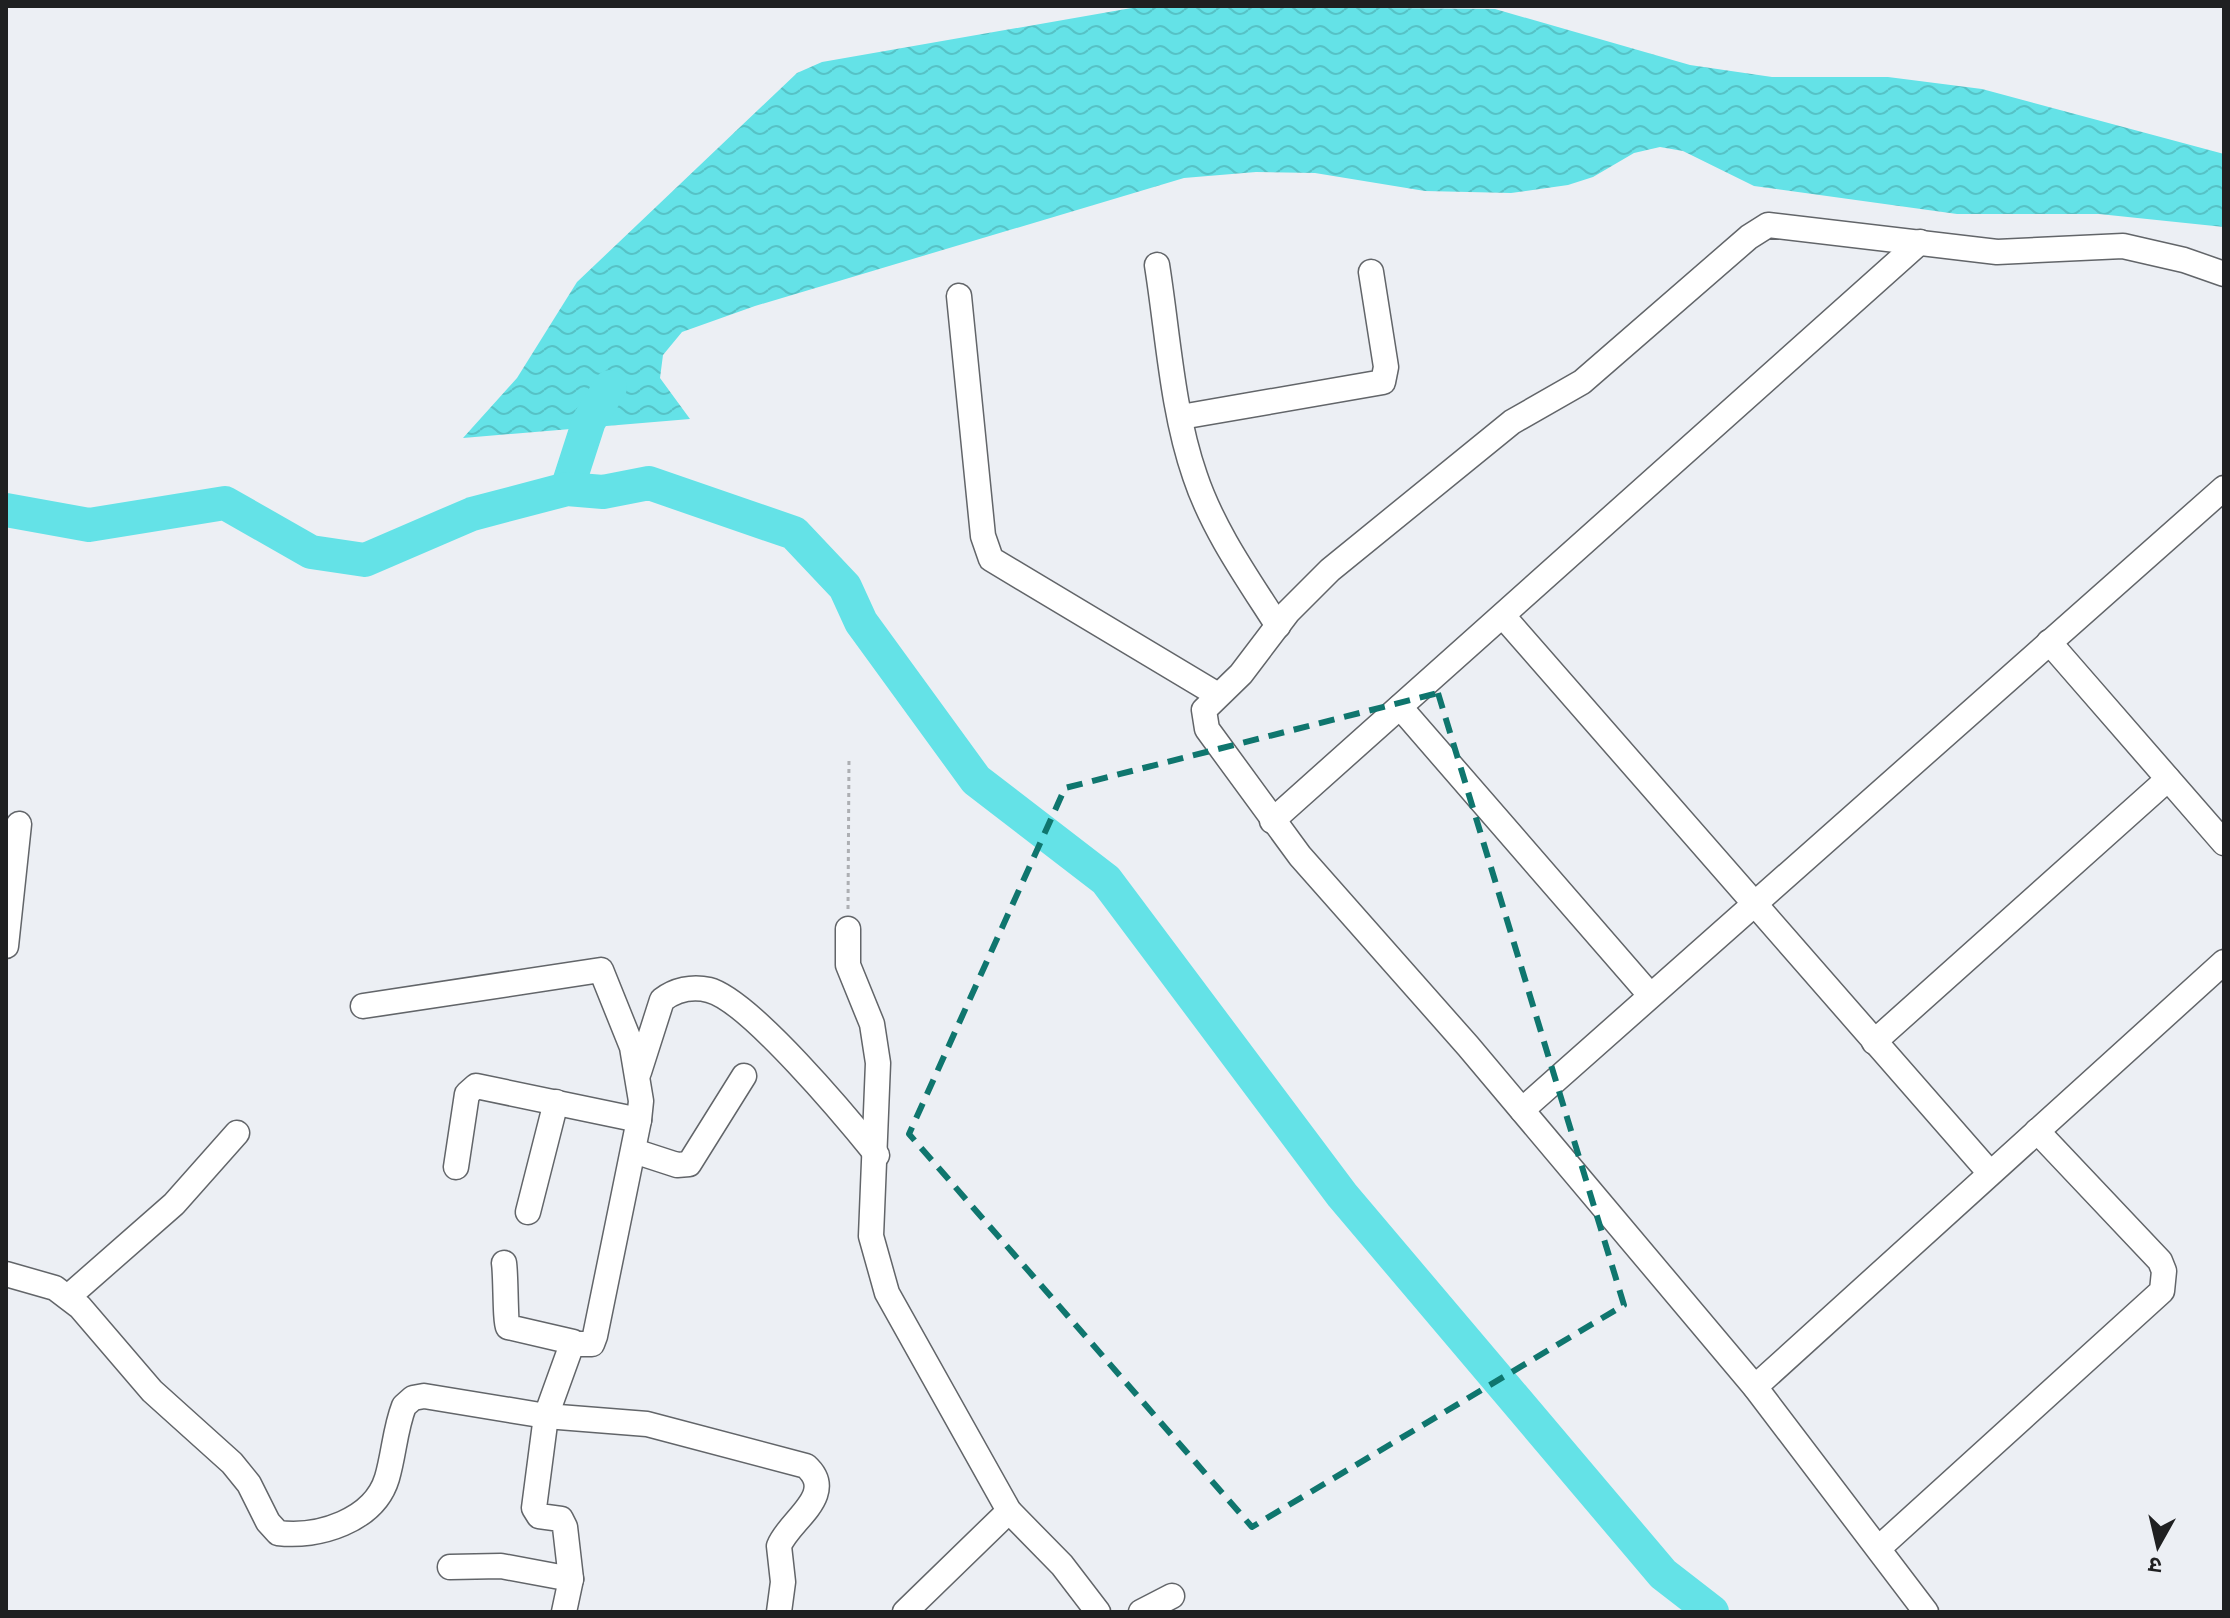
<svg xmlns="http://www.w3.org/2000/svg" width="2230" height="1618" font-family="'Roboto Condensed','Noto Sans Devanagari',sans-serif">
	<style>
		.water { fill: url(#water-waves) }
		.lines { fill: none; stroke-linecap: round; stroke-linejoin: round }
		.river { stroke: #64e2e7; stroke-width: 34 }
		.minor-casing { stroke: #626569; stroke-width: 27 }
		.path { stroke: #adafb3; stroke-width: 3; stroke-dasharray: 4 4; stroke-linecap: butt }
		.minor { stroke: #fff; stroke-width: 24 }
		.marked { fill: none; stroke: #0f766e; stroke-width: 6; stroke-dasharray: 16 10; stroke-linejoin: round }
	</style>
	<defs>
		<pattern id="water-waves" width="16" height="10" patternUnits="userSpaceOnUse" patternTransform="scale(2)"><rect width="16" height="10" fill="#64e2e7"/><path d="M0 5q4-4 8 0t8 0" fill="none" stroke="#56c2c6"/></pattern>
	</defs>
	<rect width="100%" height="100%" fill="#eceff4"/>
	<path class="water" d="M1143 6 1495 9 1690 65 1772 77H1888L1982 89 2224 154V227L2099 214H1957L1754 186 1683 151 1660 147 1634 153 1593 177 1568 185 1511 193 1425 191 1315 173 1256 172 1184 178 755 306 682 332 663 355 660 378 690 419 463 438 517 378 577 282 797 73 822 62Z"/>
	<g class="lines">
		<g class="river">
			<path d="M567 489 589 421 610 387"/>
			<path d="M6 510 89 525 225 503 311 552 365 560 472 514 567 489 603 492 649 483 794 533 845 587 861 622 976 780 1106 880 1342 1195 1663 1574 1712 1612"/>
		</g>
		<g class="minor-casing">
			<g id="minor">
				<path d="M1157 265C1168 334 1172 410 1195 476 1213 530 1248 579 1278 626"/>
				<path d="M959 296 983 536 991 559 1218 695"/>
				<path d="M1181 417 1383 382 1386 367 1371 272"/>
				<path d="M1503 616 1990 1173"/>
				<path d="M2049 642 2224 843"/>
				<path d="M1400 707 1650 995"/>
				<path d="M1272 821 1920 242"/>
				<path d="M848 929V965L872 1024 878 1063 871 1236 887 1293 1009 1511 1062 1565 1098 1612"/>
				<path d="M6 946 19 824"/>
				<path d="M363 1006 601 970 632 1047 641 1101 639 1120 595 1336 592 1344H572L546 1416 534 1508 539 1516 561 1519 565 1527 571 1579 564 1612"/>
				<path d="M1874 1042 2168 779"/>
				<path d="M639 1072 662 1000C675 990 692 986 709 990 749 1000 848 1119 877 1155"/>
				<path d="M1522 1110 2224 488"/>
				<path d="M634 1151 677 1165 689 1164 744 1076"/>
				<path d="M456 1167 467 1094 476 1086 639 1120"/>
				<path d="M528 1212 556 1102"/>
				<path d="M504 1263C506 1276 505 1321 508 1327L573 1342"/>
				<path d="M6 1274 55 1288 80 1307 152 1391 232 1463 249 1484 268 1522 278 1533C318 1538 374 1521 387 1478 394 1454 395 1429 404 1406L413 1398 424 1396 546 1416 647 1424 806 1466C838 1495 789 1520 779 1546L783 1582 779 1612"/>
				<path d="M68 1297 174 1204 237 1133"/>
				<path d="M1755 1387 2224 962"/>
				<path d="M1880 1547 2162 1291 2164 1271 2160 1261 2037 1131"/>
				<path d="M450 1567 501 1566 571 1579"/>
				<path d="M905 1612 1009 1511"/>
				<path d="M1141 1612 1172 1596"/>
				<path d="M1926 1612 1755 1387 1468 1046 1300 856 1207 729 1204 710 1241 674 1288 612 1330 570 1512 422 1582 382 1749 237 1768 225 1997 252 2123 246 2184 260 2224 274"/>
			</g>
		</g>
		<path class="path" d="M848 909 849 757"/>
		<use href="#minor" class="minor"/>
	</g>
	<path class="marked" d="M1438 693 1624 1305 1252 1527 909 1134 1065 788Z"/>
	<rect width="2230" height="1618" fill="none" stroke="#1f2021" stroke-width="16"/>
	<g transform="translate(2158 1546) rotate(188)" stroke="#eceff4" stroke-width="6" paint-order="stroke">
	<path d="M0-6L14 30L0 20L-14 30Z" fill="#1f2021"/>
	<text y="-12" font-size="22" font-weight="bold" text-anchor="middle" fill="#1f2021">उ</text>
	</g>
</svg>
